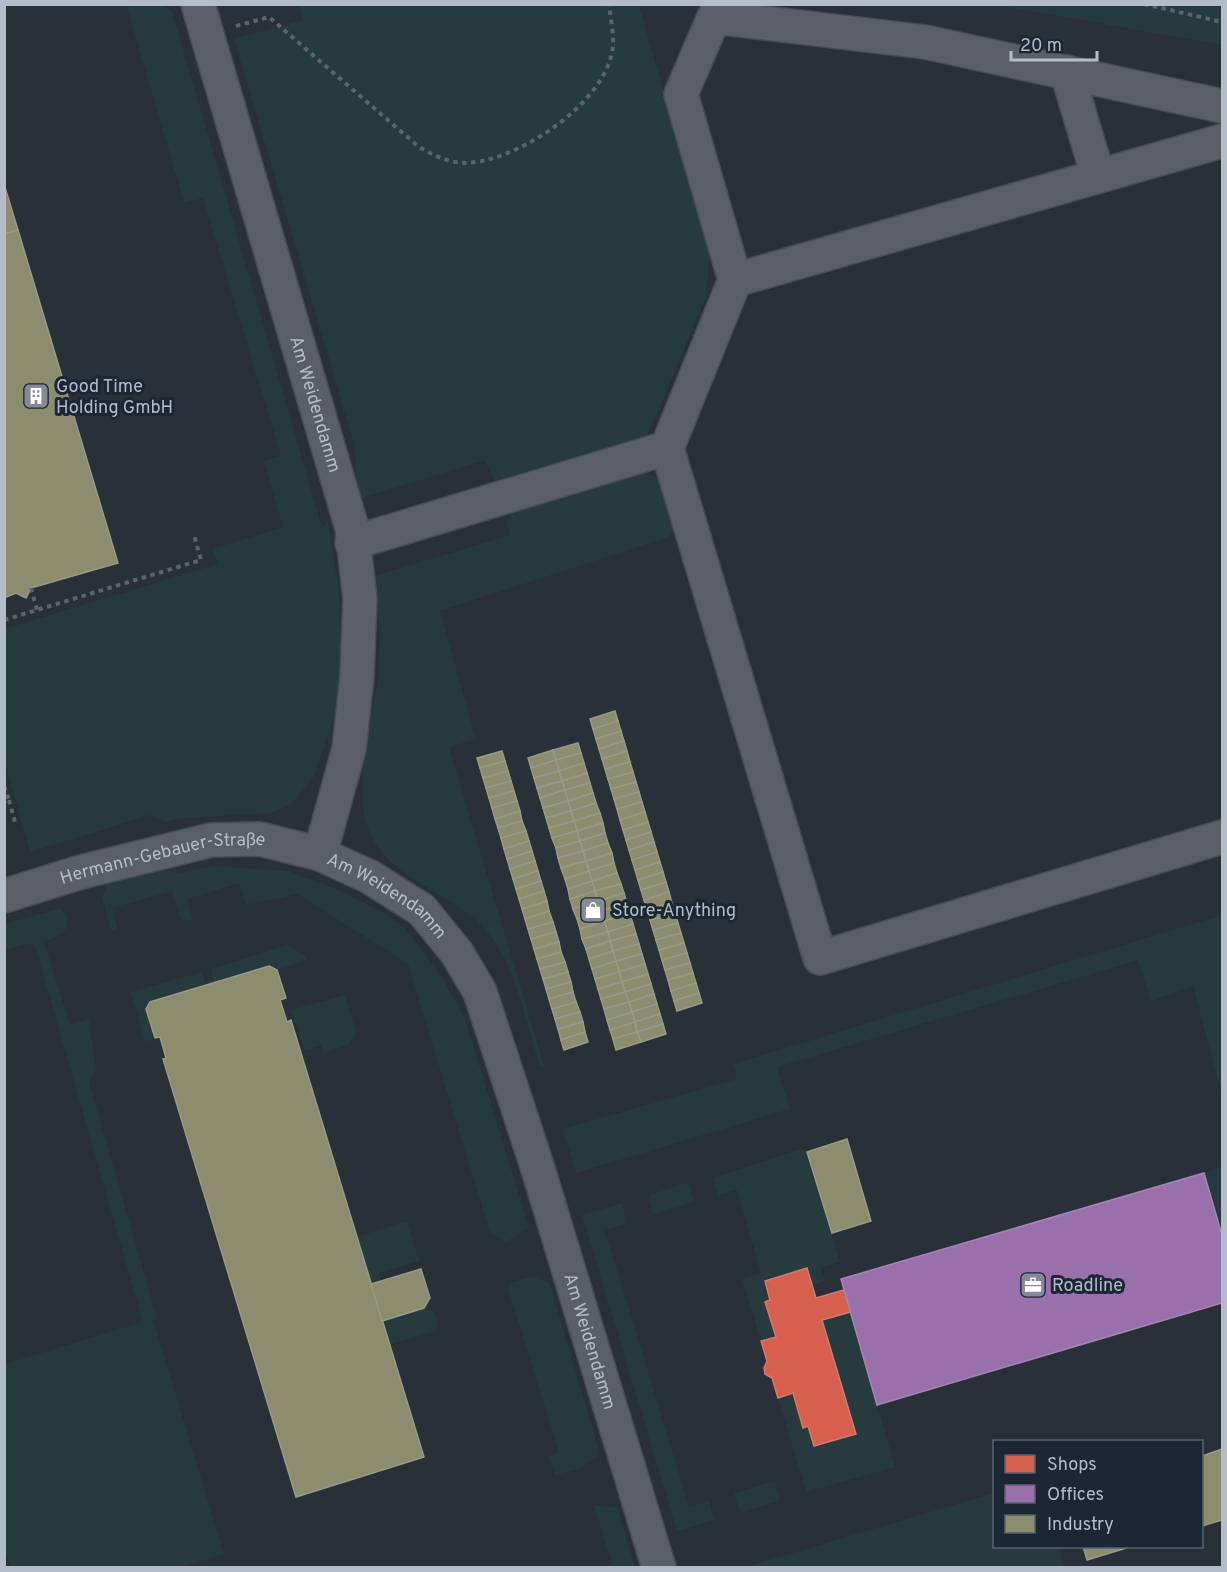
<svg xmlns="http://www.w3.org/2000/svg" width="1227" height="1572" font-family="Overpass,sans-serif">
	<style>
		.green { fill: #273a3e }
		.shops { fill: #d6604d; stroke: #cc7c72; stroke-width: 1.5 }
		.offices { fill: #9970ab; stroke: #a187b4; stroke-width: 1.5 }
		.industry { fill: #8c8c6e; stroke: #989a89; stroke-width: 1.5 }
		.lines { fill: none; stroke-linecap: round; stroke-linejoin: round }
		.minor-casing { stroke: #484c53; stroke-width: 36 }
		.path { stroke: #5d636a; stroke-width: 4; stroke-dasharray: 4.5 4.5; stroke-linecap: butt }
		.minor { stroke: #5a5e66; stroke-width: 33 }
		.labels { text-anchor: middle; stroke-width: 6; stroke-linejoin: round; paint-order: stroke }
		.poi-label { font-size: 18px; fill: #b4bcc9; stroke: #1d2633; text-anchor: start }
		.street-label { font-size: 18px; fill: #b4bcc9; stroke: #1d2633 }
	</style>
	<rect width="100%" height="100%" fill="#2a3038"/>
	<g class="green">
		<path d="M134 5H163L172 11 322 527 328 522 339 593 341 681 331 728 313 778 290 805 271 813 183 818 166 822 150 815 30 852 5 762 4 629 218 564 212 549 283 527 264 461 281 456 203 198 184 203 127 7Z"/>
		<path d="M299 5H639L710 252 706 297 651 428 645 436 495 481 485 460 359 499 354 443 234 39 303 20Z"/>
		<path d="M997 5H1222V45Z"/>
		<path d="M644 473 667 480 679 525 668 537 440 611 476 739 449 747 544 1066 540 1067C525 1020 516 961 481 925 448 891 390 879 370 833 349 784 377 714 379 662 380 633 379 604 375 576L510 535 506 521 512 519 510 513Z"/>
		<path d="M217 866 288 871 334 888 386 914 405 928 442 977 465 1019 529 1227 506 1242 490 1233 408 964 298 894 246 905 239 883 187 899 193 920 184 921 180 918 172 891 112 908 117 928 113 931 110 928 102 897 109 881 157 868 177 873Z"/>
		<path d="M60 908 67 916C69 935 59 935 44 942L70 1025 89 1019 96 1069 89 1082 157 1318 153 1320 224 1554 181 1567H10L5 1551V1364L143 1322 36 949 31 943 5 950V924Z"/>
		<path d="M1222 915V1095L1193 986 1151 1001 1138 960 777 1067 790 1109 576 1173 563 1129 737 1079 733 1064Z"/>
		<path d="M288 945 306 956 307 960 277 970 269 966 214 983 211 969Z"/>
		<path d="M202 972 206 985 150 1002 146 1009 155 1038 145 1042 131 992Z"/>
		<path d="M345 995 356 1032 349 1044 324 1053 321 1045 305 1050 291 1010Z"/>
		<path d="M801 1149 807 1152 840 1262 821 1268 825 1281 812 1286 807 1268 765 1281 770 1300 765 1302 776 1337 761 1341 742 1279 761 1273 737 1190 718 1195 713 1178Z"/>
		<path d="M1222 1167V1235L1204 1173Z"/>
		<path d="M686 1183 689 1185 694 1202 653 1215 648 1198 650 1195Z"/>
		<path d="M622 1203 627 1223 605 1230 689 1507 709 1501 714 1520 677 1531 582 1215Z"/>
		<path d="M407 1221 419 1261 379 1273 382 1281 371 1284 356 1237Z"/>
		<path d="M532 1276 550 1284 600 1454 581 1468 555 1475 549 1456 559 1452 508 1289 512 1282Z"/>
		<path d="M424 1308 435 1313 438 1326 435 1331 389 1345 382 1321Z"/>
		<path d="M851 1312 895 1467 806 1492 778 1398 793 1393 803 1427 808 1426 814 1446 855 1434 822 1320Z"/>
		<path d="M775 1481 780 1497 778 1501 743 1512 739 1509 734 1493Z"/>
		<path d="M994 1493V1546L1059 1547 1064 1567H746Z"/>
		<path d="M594 1505 618 1508 635 1567H613Z"/>
	</g>
	<path class="shops" d="M807 1268 816 1298 844 1290 851 1312 822 1320 856 1434 814 1446 808 1426 803 1428 793 1393 778 1398 772 1378 765 1374 764 1368 767 1361 761 1341 776 1337 765 1302 770 1300 765 1281Z"/>
	<path class="offices" d="M1204 1173 1222 1235V1303L877 1405 841 1279Z"/>
	<g class="industry">
		<path d="M4 184 18 230 4 234Z"/>
		<path d="M18 230 118 563 31 588 26 598 16 593 4 598V234Z"/>
		<path d="M615 711 618 721 593 729 590 719Z"/>
		<path d="M618 721 621 731 596 739 593 729Z"/>
		<path d="M621 731 624 741 599 749 596 739Z"/>
		<path d="M624 741 627 751 602 759 599 749Z"/>
		<path d="M578 743 581 753 556 760 553 750Z"/>
		<path d="M553 750 556 760 531 768 528 758Z"/>
		<path d="M502 751 505 761 480 768 477 758Z"/>
		<path d="M627 751 630 762 605 769 602 759Z"/>
		<path d="M581 753 584 763 559 771 556 760Z"/>
		<path d="M556 760 559 771 534 778 531 768Z"/>
		<path d="M505 761 508 771 483 778 480 768Z"/>
		<path d="M630 762 633 772 608 779 605 769Z"/>
		<path d="M584 763 587 773 562 781 559 771Z"/>
		<path d="M508 771 511 781 486 788 483 778Z"/>
		<path d="M559 771 562 781 537 788 534 778Z"/>
		<path d="M633 772 636 782 611 789 608 779Z"/>
		<path d="M587 773 590 783 565 790 562 781Z"/>
		<path d="M511 781 514 791 489 798 486 788Z"/>
		<path d="M562 781 565 790 540 798 537 788Z"/>
		<path d="M636 782 639 792 614 799 611 789Z"/>
		<path d="M590 783 593 793 568 801 565 790Z"/>
		<path d="M565 790 568 801 543 808 540 798Z"/>
		<path d="M514 791 517 801 492 808 489 798Z"/>
		<path d="M639 792 642 802 617 809 614 799Z"/>
		<path d="M593 793 596 803 571 811 568 801Z"/>
		<path d="M517 801 520 811 495 819 492 808Z"/>
		<path d="M568 801 571 811 546 818 543 808Z"/>
		<path d="M642 802 645 812 620 820 617 809Z"/>
		<path d="M596 803 600 813 574 821 571 811Z"/>
		<path d="M520 811 522 821 498 828 495 819Z"/>
		<path d="M571 811 574 821 549 828 546 818Z"/>
		<path d="M645 812 648 822 623 830 620 820Z"/>
		<path d="M600 813 603 823 577 831 574 821Z"/>
		<path d="M522 821 526 831 501 838 498 828Z"/>
		<path d="M574 821 577 831 552 838 549 828Z"/>
		<path d="M648 822 651 832 626 840 623 830Z"/>
		<path d="M603 823 605 833 580 841 577 831Z"/>
		<path d="M526 831 529 841 504 849 501 838Z"/>
		<path d="M577 831 580 841 556 848 552 838Z"/>
		<path d="M651 832 654 842 629 850 626 840Z"/>
		<path d="M605 833 608 843 583 851 580 841Z"/>
		<path d="M529 841 532 851 507 859 504 849Z"/>
		<path d="M580 841 583 851 558 858 556 848Z"/>
		<path d="M654 842 657 852 632 860 629 850Z"/>
		<path d="M608 843 612 853 586 861 583 851Z"/>
		<path d="M532 851 535 861 510 869 507 859Z"/>
		<path d="M583 851 586 861 561 868 558 858Z"/>
		<path d="M657 852 660 862 635 870 632 860Z"/>
		<path d="M612 853 614 863 589 871 586 861Z"/>
		<path d="M535 861 538 871 513 879 510 869Z"/>
		<path d="M586 861 589 871 565 879 561 868Z"/>
		<path d="M660 862 663 872 638 880 635 870Z"/>
		<path d="M614 863 617 873 592 881 589 871Z"/>
		<path d="M538 871 541 881 516 889 513 879Z"/>
		<path d="M589 871 592 881 568 889 565 879Z"/>
		<path d="M663 872 666 882 641 890 638 880Z"/>
		<path d="M617 873 621 884 595 891 592 881Z"/>
		<path d="M541 881 544 891 519 899 516 889Z"/>
		<path d="M592 881 595 891 570 899 568 889Z"/>
		<path d="M666 882 669 892 644 900 641 890Z"/>
		<path d="M621 884 624 893 598 901 595 891Z"/>
		<path d="M544 891 547 901 522 909 519 899Z"/>
		<path d="M595 891 598 901 573 909 570 899Z"/>
		<path d="M669 892 672 903 647 910 644 900Z"/>
		<path d="M624 893 627 903 601 911 598 901Z"/>
		<path d="M547 901 549 911 525 919 522 909Z"/>
		<path d="M598 901 601 911 577 919 573 909Z"/>
		<path d="M627 903 630 914 604 921 601 911Z"/>
		<path d="M672 903 675 913 650 920 647 910Z"/>
		<path d="M549 911 553 922 528 929 525 919Z"/>
		<path d="M601 911 604 921 580 929 577 919Z"/>
		<path d="M675 913 678 923 653 930 650 920Z"/>
		<path d="M630 914 633 924 608 932 604 921Z"/>
		<path d="M604 921 608 932 582 939 580 929Z"/>
		<path d="M553 922 556 932 531 939 528 929Z"/>
		<path d="M678 923 681 933 656 940 653 930Z"/>
		<path d="M633 924 636 934 610 941 608 932Z"/>
		<path d="M556 932 559 942 534 949 531 939Z"/>
		<path d="M608 932 610 941 586 949 582 939Z"/>
		<path d="M681 933 684 943 659 950 656 940Z"/>
		<path d="M636 934 639 944 613 951 610 941Z"/>
		<path d="M610 941 613 951 589 959 586 949Z"/>
		<path d="M559 942 561 952 537 959 534 949Z"/>
		<path d="M684 943 687 953 662 960 659 950Z"/>
		<path d="M639 944 642 954 616 961 613 951Z"/>
		<path d="M613 951 616 961 592 969 589 959Z"/>
		<path d="M561 952 565 962 540 969 537 959Z"/>
		<path d="M687 953 690 963 665 970 662 960Z"/>
		<path d="M642 954 645 964 619 972 616 961Z"/>
		<path d="M616 961 619 972 595 979 592 969Z"/>
		<path d="M565 962 568 972 543 979 540 969Z"/>
		<path d="M690 963 693 973 668 980 665 970Z"/>
		<path d="M645 964 648 974 622 982 619 972Z"/>
		<path d="M269 966 277 970 286 998 280 1000 287 1022 291 1020 424 1457 296 1497 163 1059 166 1058 160 1037 155 1038 146 1009 150 1002Z"/>
		<path d="M568 972 571 982 546 989 543 979Z"/>
		<path d="M619 972 622 982 598 989 595 979Z"/>
		<path d="M693 973 696 983 671 991 668 980Z"/>
		<path d="M648 974 651 984 625 992 622 982Z"/>
		<path d="M571 982 573 992 549 999 546 989Z"/>
		<path d="M622 982 625 992 601 999 598 989Z"/>
		<path d="M696 983 699 993 674 1001 671 991Z"/>
		<path d="M651 984 654 994 629 1002 625 992Z"/>
		<path d="M573 992 576 1002 552 1009 549 999Z"/>
		<path d="M625 992 629 1002 604 1009 601 999Z"/>
		<path d="M699 993 702 1003 677 1011 674 1001Z"/>
		<path d="M654 994 657 1004 632 1012 629 1002Z"/>
		<path d="M576 1002 580 1012 555 1019 552 1009Z"/>
		<path d="M629 1002 632 1012 607 1020 604 1009Z"/>
		<path d="M657 1004 660 1014 635 1022 632 1012Z"/>
		<path d="M580 1012 583 1022 558 1029 555 1019Z"/>
		<path d="M632 1012 635 1022 610 1030 607 1020Z"/>
		<path d="M660 1014 663 1024 637 1032 635 1022Z"/>
		<path d="M583 1022 585 1032 561 1040 558 1029Z"/>
		<path d="M635 1022 637 1032 613 1039 610 1030Z"/>
		<path d="M663 1024 666 1034 641 1042 637 1032Z"/>
		<path d="M585 1032 588 1042 564 1050 561 1040Z"/>
		<path d="M637 1032 641 1042 616 1050 613 1039Z"/>
		<path d="M847 1139 871 1221 832 1233 807 1152Z"/>
		<path d="M421 1269 430 1298 424 1308 382 1321 371 1284Z"/>
		<path d="M1222 1449V1520L1202 1526V1456Z"/>
		<path d="M1083 1546H1133L1087 1560Z"/>
	</g>
	<g class="lines">
		<g class="minor-casing">
			<g id="minor">
				<path id="s1" d="M198 4 352 528 360 599 357 676 349 749 320 854"/>
				<path d="M1067 72 1098 176"/>
				<path d="M1222 141 735 280 667 448 820 958 1222 837"/>
				<path d="M735 280 681 94 714 17 925 42 1222 106"/>
				<path d="M352 543 667 448"/>
				<path id="s2" d="M4 896 81 872 211 840 260 839 320 854 370 877 422 910 457 953 480 992 538 1169 659 1568"/>
			</g>
		</g>
		<g class="path">
			<path d="M1144 4 1222 22"/>
			<path d="M236 26 269 17 419 147C437 157 455 166 476 162 526 155 608 100 613 46 614 33 610 17 609 4"/>
			<path d="M31 588 37 610"/>
			<path d="M4 620 201 560 194 535"/>
			<path d="M4 786 9 800 4 802"/>
			<path d="M9 800 16 826"/>
		</g>
		<use href="#minor" class="minor"/>
	</g>
	<defs>
		<g id="building-square" transform="scale(1.35)"><rect x="-9" y="-9" width="18" height="18" rx="4" fill="#848b96" stroke="#1d2633"/><path d="M-4-6H4V6H1V3H-1V6H-4ZM-2.5-4.3h1.7v1.8h-1.7ZM.8-4.3h1.7v1.8H.8ZM-2.5-1h1.7V.8h-1.7ZM.8-1h1.7V.8H.8Z" fill="#fff"/></g>
		<g id="shop-square" transform="scale(1.35)"><rect x="-9" y="-9" width="18" height="18" rx="4" fill="#848b96" stroke="#1d2633"/><path d="M-5-2.5h2.3a2.7 3.5 0 0 1 5.4 0H5L5.5 6h-11ZM-1.5-2.5h3a1.5 2.3 0 0 0-3 0Z" fill="#fff"/></g>
		<g id="office-square" transform="scale(1.35)"><rect x="-9" y="-9" width="18" height="18" rx="4" fill="#848b96" stroke="#1d2633"/><path d="M-6-3h4V-5.5h4V-3h4V5H-6ZM-1-4.5V-3h2v-1.5ZM-6 0V1H6V0Z" fill="#fff"/></g>
	</defs>
	<g fill-rule="evenodd">
		<use href="#building-square" x="36" y="396"/>
		<use href="#shop-square" x="593" y="910"/>
		<use href="#office-square" x="1033" y="1285"/>
	</g>
	<g class="labels">
		<g class="poi-label">
			<text x="56" y="392">Good Time<tspan x="56" dy="21">Holding GmbH</tspan></text>
			<text x="612" y="916">Store-Anything</text>
			<text x="1052" y="1291">Roadline</text>
		</g>
		<g class="street-label">
			<text dy="6" stroke="none"><textPath href="#s1" startOffset="417">Am Weidendamm</textPath></text>
			<text dy="6" stroke="none"><textPath href="#s2" startOffset="164">Hermann-Gebauer-Straße</textPath></text>
			<text dy="6" stroke="none"><textPath href="#s2" startOffset="405">Am Weidendamm</textPath></text>
			<text dy="6" stroke="none"><textPath href="#s2" startOffset="909">Am Weidendamm</textPath></text>
		</g>
	</g>
	<rect width="1227" height="1572" fill="none" stroke="#b4bcc9" stroke-width="12"/>
	<rect x="993" y="1440" width="210" height="108" fill="#1d2633" stroke="#59626f" stroke-width="1.5"/>
	<rect x="1005" y="1455" width="30" height="18" fill="#d6604d" stroke="#59626f" stroke-width="1.5"/>
	<text x="1047" y="1470" font-size="18" fill="#b4bcc9">Shops</text>
	<rect x="1005" y="1485" width="30" height="18" fill="#9970ab" stroke="#59626f" stroke-width="1.5"/>
	<text x="1047" y="1500" font-size="18" fill="#b4bcc9">Offices</text>
	<rect x="1005" y="1515" width="30" height="18" fill="#8c8c6e" stroke="#59626f" stroke-width="1.5"/>
	<text x="1047" y="1530" font-size="18" fill="#b4bcc9">Industry</text>
	<path d="M1011 51v9h86v-9" fill="none" stroke="#b4bcc9" stroke-width="3"/>
	<text x="1020" y="51" font-size="18" fill="#b4bcc9" stroke="#1d2633" stroke-width="4.5" paint-order="stroke">20 m</text>
</svg>
